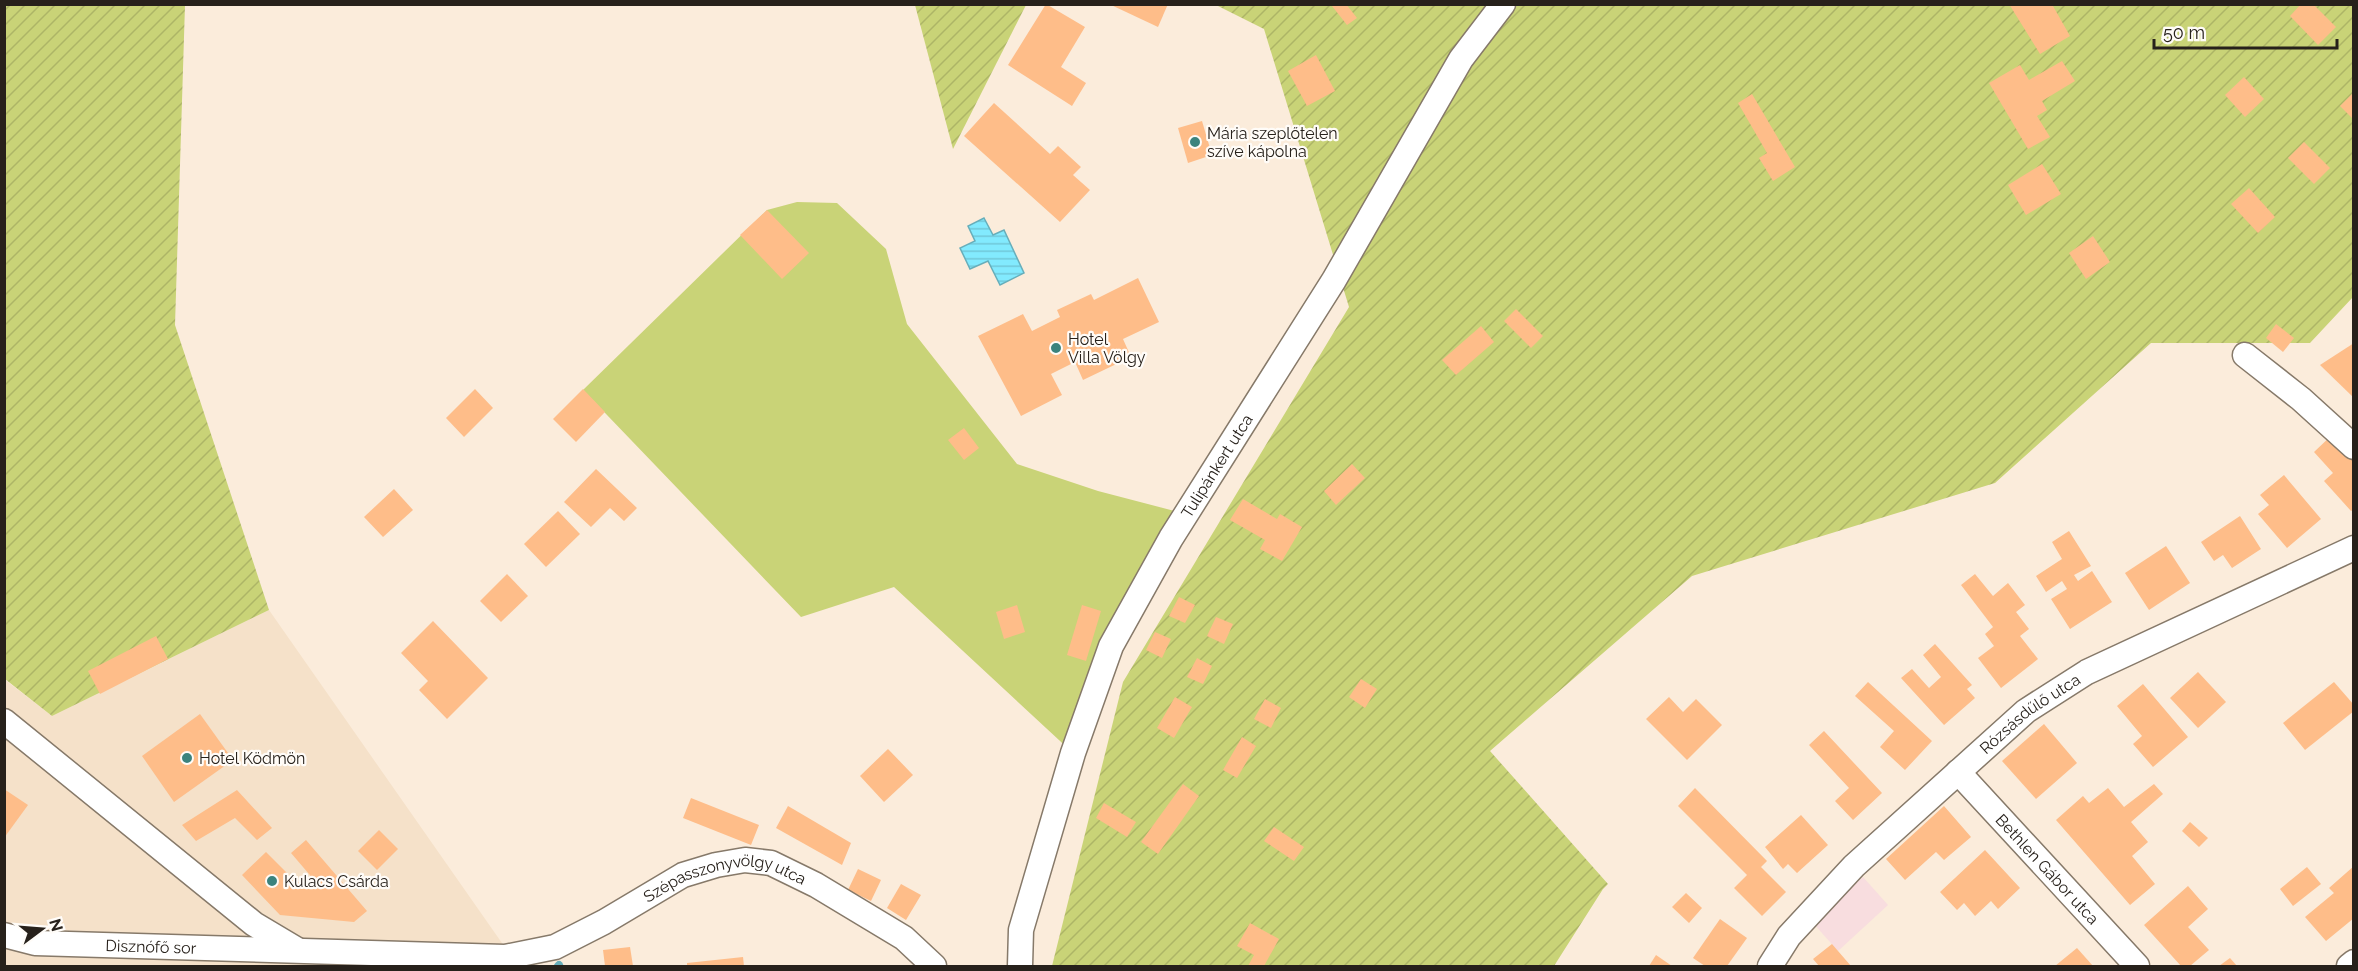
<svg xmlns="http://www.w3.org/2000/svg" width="2358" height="971" font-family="Raleway,sans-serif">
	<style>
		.built { fill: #f5e1c9 }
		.industrial { fill: #f8dddf }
		.park { fill: #c9d377 }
		.garden { fill: url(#garden-furrows) }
		.water { fill: url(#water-rules); stroke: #67aeba; stroke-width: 1.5 }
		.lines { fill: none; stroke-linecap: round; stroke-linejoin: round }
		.stream { stroke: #67aeba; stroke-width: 8 }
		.building { fill: #febd89 }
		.minor-casing { stroke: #867969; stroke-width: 27 }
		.minor { stroke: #fff; stroke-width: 24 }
		.poi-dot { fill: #3c837d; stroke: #fffcf8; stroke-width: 2 }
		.labels { text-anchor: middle; stroke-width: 4.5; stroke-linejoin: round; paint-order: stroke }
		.poi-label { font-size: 16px; fill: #27211b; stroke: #fffcf8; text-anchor: start }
		.street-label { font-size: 16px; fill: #27211b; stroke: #fffcf8 }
	</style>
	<defs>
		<pattern id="garden-furrows" width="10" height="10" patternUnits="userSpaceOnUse" patternTransform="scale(1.5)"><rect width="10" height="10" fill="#c9d377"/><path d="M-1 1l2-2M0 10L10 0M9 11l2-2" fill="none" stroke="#adb566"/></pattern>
		<pattern id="water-rules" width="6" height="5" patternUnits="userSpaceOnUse" patternTransform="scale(1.5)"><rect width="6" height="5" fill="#82eafe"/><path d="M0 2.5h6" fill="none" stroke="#70c8d9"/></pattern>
	</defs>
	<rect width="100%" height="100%" fill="#fbecdb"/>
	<path class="built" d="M269 610 518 966H5L4 679 52 716Z"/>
	<path class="industrial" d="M1863 877 1888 905 1838 951 1813 923Z"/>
	<path class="park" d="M797 202 837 203 886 249 907 324 1017 464 1098 491 1186 514 1073 753 894 587 801 617 583 390 767 210Z"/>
	<g class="garden">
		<path d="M4 5H185L175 325 269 610 52 716 5 679Z"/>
		<path d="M915 5H1026L953 149Z"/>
		<path d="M1216 5H2353V297L2310 343H2151L1995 483 1692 576 1490 751 1608 884 1603 889 1554 966H1052L1123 682 1349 307 1264 29Z"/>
	</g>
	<path class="water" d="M984 218 993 235 1004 230 1024 273 1000 285 988 261 970 269 960 248 975 241 968 226Z"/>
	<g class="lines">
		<path class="stream" d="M558 966 559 965"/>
	</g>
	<g class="building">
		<path d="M1046 4 1085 27 1061 67 1086 83 1072 106 1008 65Z"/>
		<path d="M1109 4H1168L1158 27Z"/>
		<path d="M1334 4H1346L1357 18 1347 25 1332 6Z"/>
		<path d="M2009 4H2056L2053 6 2070 36 2040 54Z"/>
		<path d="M2301 4H2313L2336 27 2318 45 2290 16Z"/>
		<path d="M1316 55 1335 91 1307 106 1288 71Z"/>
		<path d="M2062 61 2075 81 2042 101 2047 110 2037 116 2050 137 2028 149 1989 83 2020 65 2029 80Z"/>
		<path d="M2244 77 2264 99 2245 117 2225 95Z"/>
		<path d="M2354 92V120L2340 106Z"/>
		<path d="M1752 94 1795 167 1773 181 1759 158 1767 153 1738 103Z"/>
		<path d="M994 103 1050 154 1058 146 1081 167 1073 175 1090 190 1060 222 964 136Z"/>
		<path d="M1202 121 1212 155 1188 163 1178 128Z"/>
		<path d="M2304 142 2330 168 2314 184 2288 158Z"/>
		<path d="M2042 164 2061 194 2026 215 2008 185Z"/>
		<path d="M2249 188 2275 217 2258 233 2231 204Z"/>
		<path d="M767 210 809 253 782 279 740 235Z"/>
		<path d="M2093 236 2110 262 2086 279 2069 253Z"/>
		<path d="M1138 278 1159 322 1123 339 1131 357 1083 380 1075 362 1051 374 1062 395 1021 416 978 336 1023 314 1032 331 1060 317 1057 310 1091 294 1094 300Z"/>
		<path d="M1516 309 1543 336 1531 348 1504 321Z"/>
		<path d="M2276 324 2294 338 2283 352 2266 338Z"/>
		<path d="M1481 326 1494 342 1456 375 1442 360Z"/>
		<path d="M2354 343V398L2320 365Z"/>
		<path d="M475 389 493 408 464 437 446 418Z"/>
		<path d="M583 389 605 412 576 442 553 419Z"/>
		<path d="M964 428 979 448 964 460 948 440Z"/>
		<path d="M2332 435 2354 458V509L2351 511 2324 481 2333 473 2314 452Z"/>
		<path d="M1352 464 1365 478 1336 505 1324 491Z"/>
		<path d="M596 469 637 508 624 521 610 508 591 527 564 502Z"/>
		<path d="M2284 475 2321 519 2287 548 2258 514 2269 505 2260 495Z"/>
		<path d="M394 489 413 510 383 537 364 517Z"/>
		<path d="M1243 499 1277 519 1280 514 1302 527 1282 561 1260 549 1265 540 1230 520Z"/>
		<path d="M558 511 580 534 546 567 524 544Z"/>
		<path d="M2240 516 2261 549 2232 568 2223 555 2214 561 2201 542Z"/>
		<path d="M2069 531 2091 566 2074 575 2078 581 2092 571 2112 602 2070 629 2051 599 2067 589 2062 581 2046 592 2036 576 2062 559 2052 542Z"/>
		<path d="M2166 546 2190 583 2149 610 2125 573Z"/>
		<path d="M507 574 528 596 501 622 480 601Z"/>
		<path d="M1975 574 1993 596 2008 583 2025 605 2016 612 2029 629 2020 636 2038 659 2001 688 1978 658 1994 646 1985 634 1993 627 1961 585Z"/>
		<path d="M1179 597 1195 605 1185 623 1169 616Z"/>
		<path d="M1017 605 1025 632 1004 639 996 612Z"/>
		<path d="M1082 605 1101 611 1086 661 1067 655Z"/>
		<path d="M1216 617 1233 624 1224 644 1207 636Z"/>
		<path d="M433 621 488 678 447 719 419 690 428 681 401 653Z"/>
		<path d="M1155 632 1171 639 1162 658 1146 650Z"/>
		<path d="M156 636 168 659 100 694 88 671Z"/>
		<path d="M1935 644 1972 685 1967 689 1975 698 1944 725 1901 678 1912 669 1929 688 1941 677 1923 655Z"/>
		<path d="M1197 658 1212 666 1203 684 1187 677Z"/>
		<path d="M2198 672 2226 702 2198 728 2170 698Z"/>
		<path d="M1361 679 1377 689 1365 708 1349 697Z"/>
		<path d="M1868 682 1932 741 1905 770 1880 747 1894 731 1855 696Z"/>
		<path d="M2334 682 2354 705V711L2305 750 2283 723Z"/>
		<path d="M2143 684 2188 737 2153 767 2133 744 2142 736 2117 706Z"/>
		<path d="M1175 697 1192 707 1174 738 1157 728Z"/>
		<path d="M1669 697 1683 712 1696 699 1722 725 1687 760 1646 719Z"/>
		<path d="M1265 699 1281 708 1271 728 1254 719Z"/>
		<path d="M200 714 233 760 174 802 142 756Z"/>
		<path d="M2044 724 2077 763 2036 799 2002 761Z"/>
		<path d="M1824 731 1882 793 1853 820 1835 801 1849 788 1809 745Z"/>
		<path d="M1242 737 1256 746 1237 778 1223 770Z"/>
		<path d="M888 749 913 775 884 802 860 776Z"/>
		<path d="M1183 784 1199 796 1158 854 1141 842Z"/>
		<path d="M2154 784 2163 794 2131 822 2148 842 2132 856 2155 884 2130 905 2056 820 2083 796 2089 803 2108 788 2124 807Z"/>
		<path d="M1695 788 1767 861 1761 867 1786 892 1762 916 1734 888 1747 875 1678 806Z"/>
		<path d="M4 789 28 805 4 838Z"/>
		<path d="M237 790 272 828 257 840 235 818 196 841 182 825Z"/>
		<path d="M691 798 759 825 751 845 683 818Z"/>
		<path d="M1104 803 1136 822 1127 837 1096 818Z"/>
		<path d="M788 806 851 843 842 865 776 828Z"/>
		<path d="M1944 806 1971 837 1944 860 1936 852 1905 880 1886 859Z"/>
		<path d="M1801 815 1828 845 1797 873 1788 864 1783 869 1765 847Z"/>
		<path d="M2190 822 2208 838 2199 847 2182 831Z"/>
		<path d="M1274 827 1304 847 1294 861 1264 841Z"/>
		<path d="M379 830 398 849 377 870 358 851Z"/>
		<path d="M306 840 367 911 354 922 280 915 242 875 266 852 296 882 315 881 291 853Z"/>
		<path d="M1985 850 2020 888 1998 909 1991 901 1975 916 1964 903 1957 910 1940 892Z"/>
		<path d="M2354 866V918L2326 941 2305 917 2334 893 2329 888Z"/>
		<path d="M2307 867 2321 884 2293 906 2280 889Z"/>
		<path d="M858 869 881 880 871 901 848 890Z"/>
		<path d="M901 884 921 895 906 920 887 908Z"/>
		<path d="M2188 886 2208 909 2188 927 2209 950 2190 966H2181L2144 925Z"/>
		<path d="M1686 893 1702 908 1689 923 1672 907Z"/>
		<path d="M1720 919 1747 938 1727 966H1705L1693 958Z"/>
		<path d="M1250 923 1279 939 1264 966H1248L1254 955 1237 946Z"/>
		<path d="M1832 944 1838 951 1851 966H1819L1813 959Z"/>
		<path d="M630 947 633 966H605L603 950Z"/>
		<path d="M2077 948 2093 966H2055Z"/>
		<path d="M1656 955 1672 966H1649Z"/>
		<path d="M743 957 744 966H687V963Z"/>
		<path d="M2230 958 2237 966H2219Z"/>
	</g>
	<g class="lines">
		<g class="minor-casing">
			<g id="minor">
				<path d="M2245 355 2301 399 2354 447"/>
				<path d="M4 721 254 924 296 949"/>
				<path id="s1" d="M1958 772 2137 966"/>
				<path id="s2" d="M4 935 35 943 505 957 555 947 604 922 683 875 716 865 745 860 771 863 816 885 904 938 934 966"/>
				<path id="s3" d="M1020 966 1021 930 1073 753 1111 646 1171 538 1334 280 1461 59 1503 4"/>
				<path id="s4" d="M1770 966 1789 936 1854 866 2026 711 2087 672 2354 548"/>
				<path d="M2349 966 2354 962"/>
			</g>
		</g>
		<use href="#minor" class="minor"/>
	</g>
	<g class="poi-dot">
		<circle cx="1195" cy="142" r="6"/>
		<circle cx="1056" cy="348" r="6"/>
		<circle cx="187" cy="758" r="6"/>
		<circle cx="272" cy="881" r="6"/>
	</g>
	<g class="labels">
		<g class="poi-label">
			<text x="1207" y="139">Mária szeplőtelen<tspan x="1207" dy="18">szíve kápolna</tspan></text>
			<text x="1068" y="345">Hotel<tspan x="1068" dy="18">Villa Völgy</tspan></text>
			<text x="199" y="764">Hotel Ködmön</text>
			<text x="284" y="887">Kulacs Csárda</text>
		</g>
		<g class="street-label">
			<text dy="6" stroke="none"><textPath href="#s3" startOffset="543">Tulipánkert utca</textPath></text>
			<text dy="6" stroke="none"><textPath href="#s4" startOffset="364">Rózsásdűlő utca</textPath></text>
			<text dy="6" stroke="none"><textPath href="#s1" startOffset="132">Bethlen Gábor utca</textPath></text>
			<text dy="6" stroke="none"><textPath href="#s2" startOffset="742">Szépasszonyvölgy utca</textPath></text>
			<text dy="6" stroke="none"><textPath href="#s2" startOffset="148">Disznófő sor</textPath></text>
		</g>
	</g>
	<rect width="2358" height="971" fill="none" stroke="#27211b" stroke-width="12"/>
	<g transform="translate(42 929) rotate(74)" stroke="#fffcf8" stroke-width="4.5" paint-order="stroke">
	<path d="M0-4.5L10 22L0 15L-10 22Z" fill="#27211b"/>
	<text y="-9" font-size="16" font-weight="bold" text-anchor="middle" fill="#27211b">N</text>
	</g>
	<path d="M2154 39v9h183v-9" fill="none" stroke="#27211b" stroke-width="3"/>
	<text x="2163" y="39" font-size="18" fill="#27211b" stroke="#fffcf8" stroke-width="4.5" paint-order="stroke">50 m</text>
</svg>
